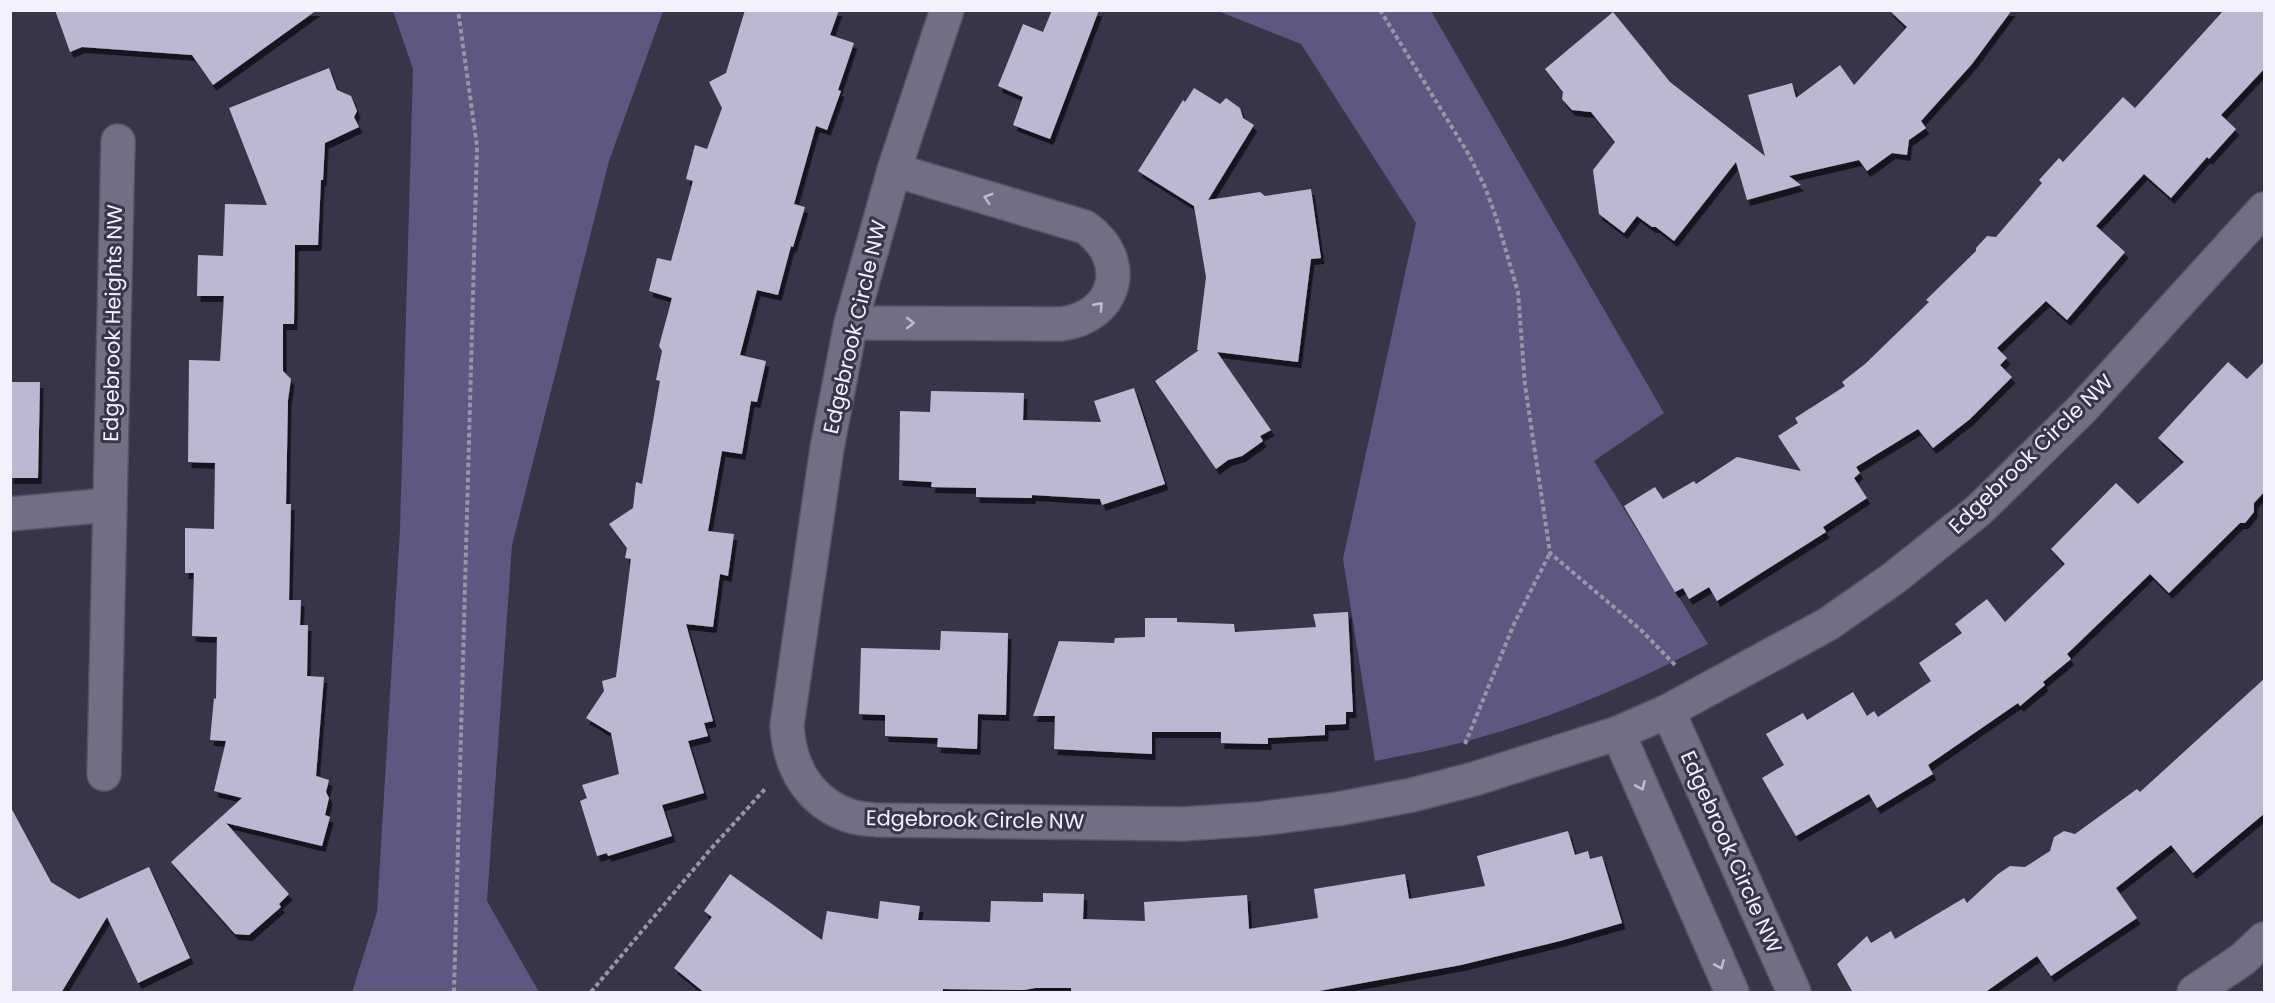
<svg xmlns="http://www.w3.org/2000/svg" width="2275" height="1003" font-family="Poppins,sans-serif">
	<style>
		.green { fill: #5f5782 }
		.building { fill: #bcb8d1; filter: url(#shadow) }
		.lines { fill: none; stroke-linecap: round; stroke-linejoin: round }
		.minor-casing { stroke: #565364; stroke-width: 36 }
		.path { stroke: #9896a6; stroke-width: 4; stroke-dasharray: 4.5 3; stroke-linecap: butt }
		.minor { stroke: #726f85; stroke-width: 33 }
		.oneway { stroke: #bfbdce }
		.labels { text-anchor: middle; stroke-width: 6; stroke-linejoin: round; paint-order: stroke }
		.street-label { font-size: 21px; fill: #f3f1fe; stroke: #383548 }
	</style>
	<defs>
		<filter id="shadow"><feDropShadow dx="3.5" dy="6" stdDeviation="0" flood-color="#0009"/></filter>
	</defs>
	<rect width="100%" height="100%" fill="#383548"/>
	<g class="green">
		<path d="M393 11H663L609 161 512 545 487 901 539 992H352L377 912 400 529 413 69Z"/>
		<path d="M1218 11H1431L1664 413 1594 461 1708 644C1635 682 1558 716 1478 738 1445 748 1410 754 1375 761L1343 559 1416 223 1301 44Z"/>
	</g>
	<g class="building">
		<path d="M55 10H317L213 85 192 55 82 47 70 52Z"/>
		<path d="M745 10H839L830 35 854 43 838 90 841 91 827 130 816 126 794 204 805 207 793 247 791 246 778 295 757 290 740 355 766 361 757 402 751 401 742 454 722 451 708 531 734 534 728 576 720 574 713 627 686 624 713 721 704 723 708 736 688 741 704 793 662 805 672 836 608 856 607 853 597 856 580 801 587 798 582 785 619 774 611 733 586 718 604 691 602 681 616 677 631 559 625 558 627 548 609 524 633 508 636 482 642 484 660 381 656 380 662 351 659 346 672 298 649 291 657 258 671 261 693 181 686 179 695 145 707 149 722 108 709 82 726 73Z"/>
		<path d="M1052 10H1099L1050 139 1013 125 1023 97 998 86 1023 24 1043 32Z"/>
		<path d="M1889 10H2012L1972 64 1921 121 1926 128 1909 140 1907 155 1892 153 1867 171 1859 160 1789 176 1801 185 1747 200 1736 162 1674 241 1656 227H1652L1637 216 1624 233 1599 214 1593 170 1615 142 1591 112 1572 110 1562 99 1563 92 1545 69 1613 12 1670 82 1765 156 1748 95 1792 83 1796 98 1840 65 1854 85 1907 27Z"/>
		<path d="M2224 10H2265V68L2221 115 2236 129 2209 159 2207 157 2171 198 2144 174 2096 226 2125 252 2067 320 2046 301 1997 348 2007 358 2000 365 2012 377 1970 419 1933 448 1918 429 1856 467 1860 473 1854 478 1867 498 1823 527 1826 532 1717 601 1709 587 1689 599 1683 588 1675 592 1624 506 1655 487 1663 499 1694 481 1696 484 1737 457 1801 471 1778 436 1798 423 1795 418 1845 386 1842 382 1865 364 1929 302 1926 300 1976 251V248L1987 236 1996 237 2042 183 2039 180 2059 158 2063 162 2123 97 2135 108Z"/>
		<path d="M329 68 337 90 351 96 357 111 354 117 359 127 325 143 323 180H321L318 245H295L294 324H283V371L291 379 288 400 286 504H291L289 600H301L300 625H308L307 676 324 677 316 776 329 780 326 792 329 798 325 815 330 817 322 846 226 823 289 894 279 904 281 907 249 935 235 934 171 862 242 798 214 791 226 741 210 740 214 698 216 699 217 637 192 636 194 573H185V528L214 529 215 463 188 462 189 360 220 361 224 296H197L198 255 223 256 225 204 267 205 229 108Z"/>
		<path d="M1194 88 1220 104 1226 98 1240 108 1243 118 1254 125 1208 200 1260 192 1265 196 1311 189 1321 258 1311 259 1298 362 1217 352 1271 430 1260 436 1263 441 1242 456 1228 460 1216 469 1155 381 1199 350H1197L1206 277 1194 206 1138 171 1183 100 1185 102Z"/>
		<path d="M2265 361V491L2254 503V512L2245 523H2240L2169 593 2150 574 2067 654 2071 659 2043 682 2045 685 2020 706 2018 703 1928 765 1933 774 1877 808 1869 794 1796 836 1762 778 1784 765 1766 734 1803 713 1807 720 1853 692 1867 716 1874 711 1878 717 1931 681 1919 663 1962 633 1955 624 1987 599 2005 622 2065 564 2051 549 2116 483 2138 504 2184 462 2158 438 2228 362 2247 379Z"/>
		<path d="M10 382H40L38 478H10Z"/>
		<path d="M1134 388 1165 484 1102 505 1100 499 1032 495V498L976 497V488L931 487 932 482 899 480 900 411 930 412 931 391 1024 393 1023 420 1101 422 1094 401Z"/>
		<path d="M1348 612 1353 712H1346V724L1325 725V735L1268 738V744L1221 743V732H1152V754L1054 749 1055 716H1033L1059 641 1114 643 1115 638 1145 637V618H1177V622L1234 624 1235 632 1316 627 1313 614Z"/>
		<path d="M941 631 1008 633 1006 715 978 714 977 749 937 747 938 738 885 736V715L859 714 861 648 940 650Z"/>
		<path d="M2265 678V813L2193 873 2171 845 2116 888 2137 918 2051 976 2037 956 1984 993H1853L1837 964 1867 936 1871 943 1891 931 1895 939 1964 898 1967 903 1998 874 2010 866 2025 867 2050 851 2054 837 2064 831 2075 834 2137 789 2140 792Z"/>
		<path d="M10 806 51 882 79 899 149 867 190 958 138 983 107 917 61 993H10Z"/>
		<path d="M1568 831 1575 855 1588 851 1590 859 1602 856 1622 923 1560 941 1461 965 1308 993H1071V988H1035L1024 990 943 989V993H705L674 968 712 917 704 911 730 874 822 940 827 911 878 919 880 901 920 906 918 920 990 922 991 901 1043 902V893L1084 894 1083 919 1145 921 1144 902 1247 895 1249 929 1318 918 1314 889 1405 874 1409 899 1485 886 1477 856Z"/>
	</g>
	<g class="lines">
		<g class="minor-casing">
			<g id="minor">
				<path d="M947 10 894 170 851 323 827 448 787 725C789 767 809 802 850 816 859 819 869 819 878 820L1183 824 1258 819 1338 809 1412 795 1474 779 1618 733 1668 711 1828 624 1894 578 1979 510 2082 409 2264 209"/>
				<path d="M851 323 1061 324C1117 317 1132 260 1085 227L894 170"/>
				<path d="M10 514 109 505"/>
				<path d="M1668 711 1794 992"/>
				<path d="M1618 733 1732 992"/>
				<path d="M104 774 118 141"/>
				<path d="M2194 992 2243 959 2264 939"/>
			</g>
		</g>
		<g class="path">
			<path d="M1380 10 1469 155 1485 187 1496 217 1518 292 1525 385 1550 553 1641 630 1676 666"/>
			<path d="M1465 744 1514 624 1550 553"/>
			<path d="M454 992 477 146 458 10"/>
			<path d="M591 992 709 851 765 789"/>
		</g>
		<use href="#minor" class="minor"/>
	</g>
	<defs><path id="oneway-chevron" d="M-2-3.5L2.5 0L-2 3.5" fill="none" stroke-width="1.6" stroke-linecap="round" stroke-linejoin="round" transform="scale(1.5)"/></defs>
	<g class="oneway">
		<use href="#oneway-chevron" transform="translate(988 198) rotate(-163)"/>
		<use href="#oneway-chevron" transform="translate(1099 306) rotate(-48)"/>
		<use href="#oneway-chevron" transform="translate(910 323)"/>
		<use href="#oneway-chevron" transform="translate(1641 786) rotate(66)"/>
		<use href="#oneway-chevron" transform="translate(1720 965) rotate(66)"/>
	</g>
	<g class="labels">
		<g class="street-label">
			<text transform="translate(113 323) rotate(-89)" y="7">Edgebrook Heights NW</text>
			<text transform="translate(855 327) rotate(-77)" y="7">Edgebrook Circle NW</text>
			<text transform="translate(2031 454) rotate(-44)" y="7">Edgebrook Circle NW</text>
			<text transform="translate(975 820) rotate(1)" y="7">Edgebrook Circle NW</text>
			<text transform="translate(1731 852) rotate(66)" y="7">Edgebrook Circle NW</text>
		</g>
	</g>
	<rect width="2275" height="1003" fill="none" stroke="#f3f1fe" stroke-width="24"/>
</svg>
